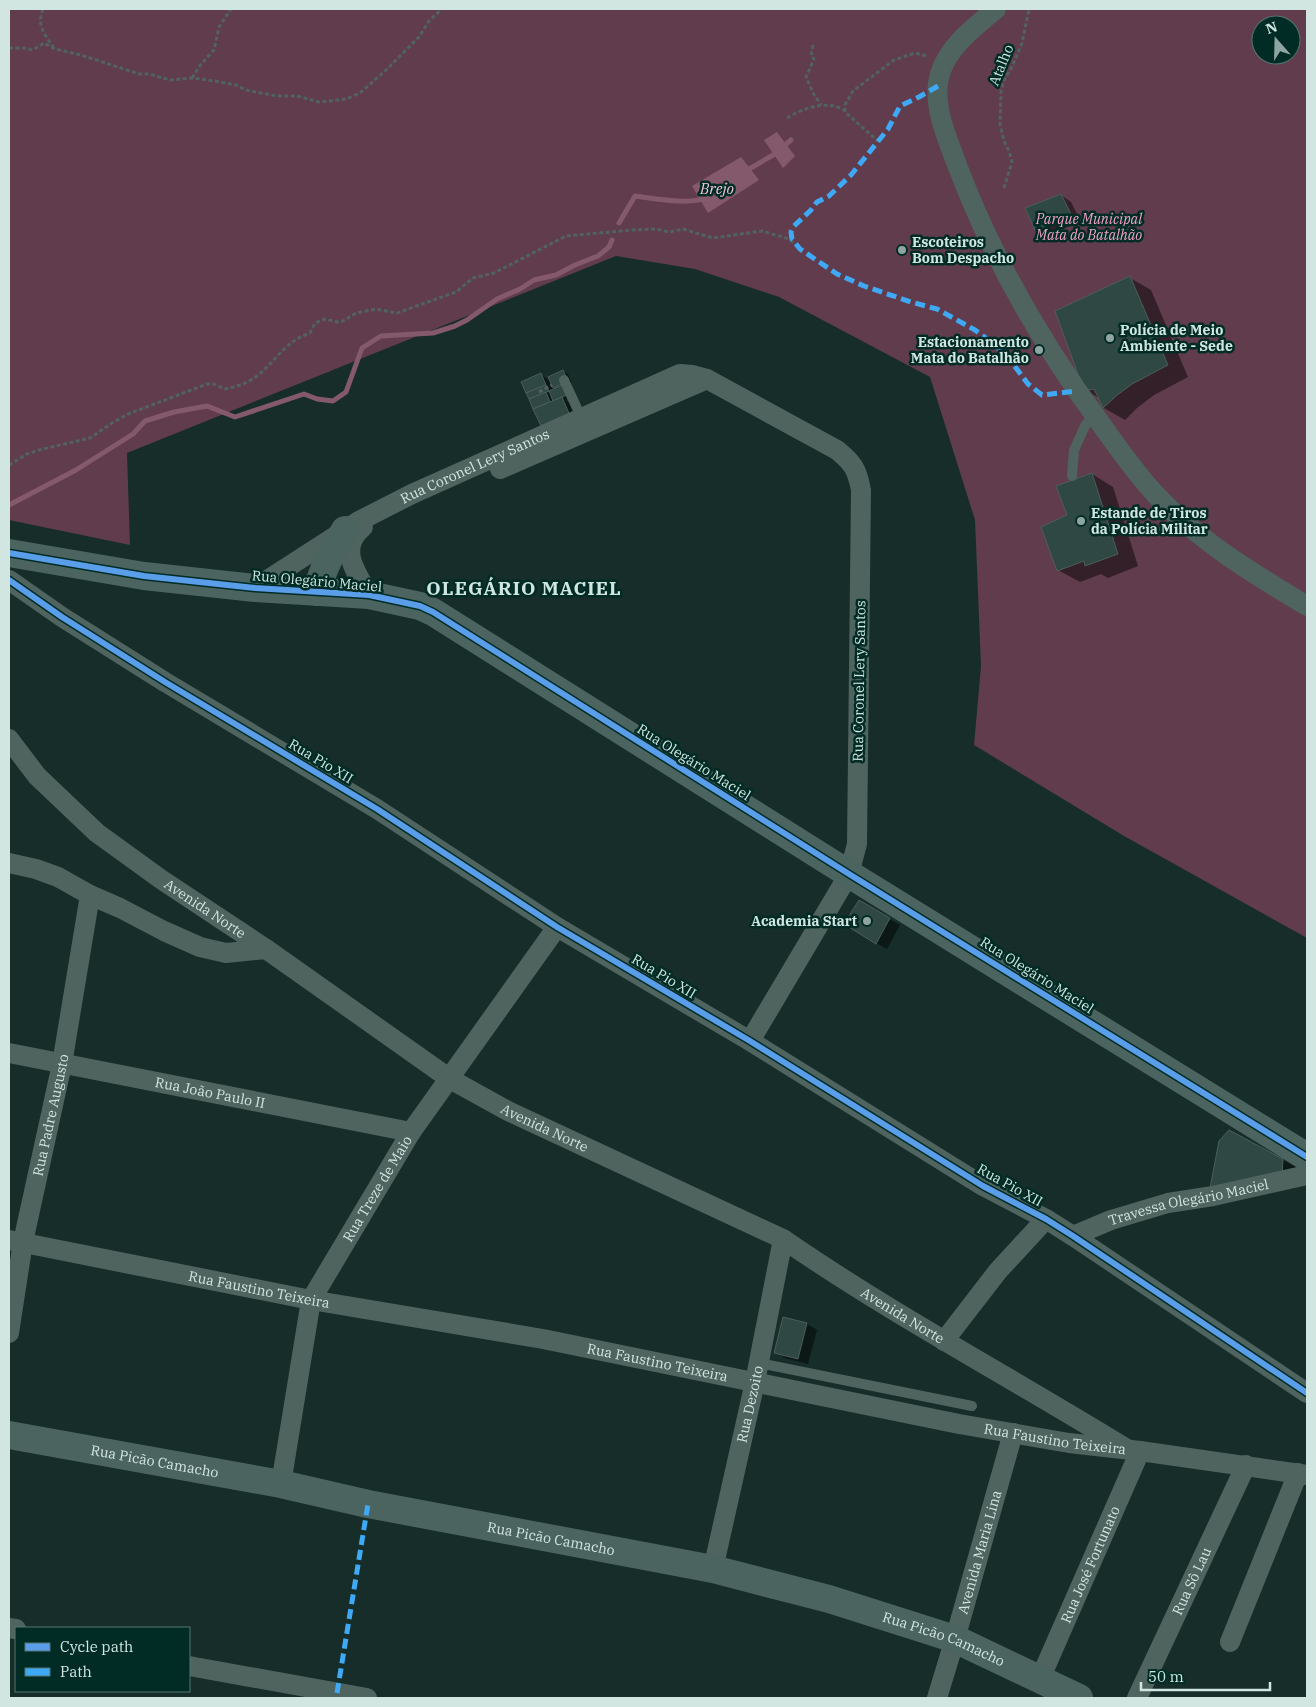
<svg xmlns="http://www.w3.org/2000/svg" width="1316" height="1707" font-family="'IBM Plex Serif',serif">
	<style>
		.green { fill: #603c4c; fill-rule: evenodd }
		.water { fill: #85596c }
		.shadow { fill: #0007 }
		.lines { fill: none; stroke-linecap: round; stroke-linejoin: round }
		.stream { stroke: #85596c; stroke-width: 5 }
		.building { fill: #2f4844; stroke: #4c5e5a }
		.path { stroke: #52625f; stroke-width: 3; stroke-dasharray: 4 2.5; stroke-linecap: butt }
		.lane { stroke: #4f635f; stroke-width: 10 }
		.street { stroke: #4f635f; stroke-width: 20 }
		.secondary { stroke: #4c6460; stroke-width: 28 }
		.quiet { stroke: #3fa9f5; stroke-width: 5; stroke-dasharray: 10 5; stroke-linecap: butt }
		.cycleway-casing { stroke: #012c26; stroke-width: 9 }
		.cycleway { stroke: #5a9eea; stroke-width: 6 }
		.poi-dot { fill: #90a5a1; stroke: #012c26; stroke-width: 2 }
		.labels { text-anchor: middle; stroke-width: 5; stroke-linejoin: round; paint-order: stroke }
		.street-label { font-size: 14px; fill: #d1e6e1; stroke: #012c26 }
		.park-label { font-size: 14px; font-style: italic; fill: #f2a3c5; stroke: #012c26 }
		.poi-label { font-size: 14px; font-weight: bold; fill: #d1e6e1; stroke: #012c26; text-anchor: start }
		.water-label { font-size: 15px; font-style: italic; fill: #f6c5d9; stroke: #012c26 }
		.district-label { font-size: 19px; font-weight: bold; letter-spacing: 1px; fill: #d1e6e1; stroke: #012c26 }
	</style>
	<rect width="100%" height="100%" fill="#162d29"/>
	<path class="green" d="M9 9H1307V938L1124 836 974 745 981 666 975 520 930 377 779 297 695 269 616 256 127 453 130 545 9 520ZM1261 25H1291V55H1261Z"/>
	<g class="water">
		<path d="M777 132 795 156 783 168 764 140Z"/>
		<path d="M741 157 759 180 708 213 692 186Z"/>
	</g>
	<g class="shadow">
		<path d="M1061 195 1071 202 1081 222 1046 235 1036 229Z"/>
		<path d="M1130 278 1151 290 1188 377 1154 395 1137 408 1125 420 1104 408 1099 398 1085 390Z"/>
		<path d="M563 371 568 374 572 383 564 387 571 398 565 400 572 404 581 424 554 435 541 375 551 381Z"/>
		<path d="M1092 474 1113 487 1138 566 1108 578 1101 574 1080 582 1058 570 1069 516Z"/>
		<path d="M859 902 900 925 887 949 876 943Z"/>
		<path d="M1229 1131 1299 1169 1298 1185Z"/>
		<path d="M807 1324 817 1330 808 1364 785 1358 775 1352Z"/>
	</g>
	<g class="lines">
		<g class="stream">
			<path d="M744 172 773 155 791 140"/>
			<path d="M619 223 635 196C651 198 693 206 706 197"/>
			<path d="M9 505 76 470 133 434 145 421 174 412 207 406 235 417 304 394 317 399 333 401 346 392 362 348 381 336 433 333 455 326 467 320 497 299 520 289 534 280 556 275 575 265 598 256 609 247 612 240"/>
		</g>
	</g>
	<g class="building">
		<path d="M1061 194 1072 216 1035 230 1025 208Z"/>
		<path d="M1130 276 1168 365 1132 384 1116 396 1103 408 1094 389 1084 391 1055 311Z"/>
		<path d="M563 370 568 381 553 388 548 377Z"/>
		<path d="M541 373 546 385 526 393 521 382Z"/>
		<path d="M546 385 549 391 529 399 526 393Z"/>
		<path d="M562 385 567 395 553 401 549 391Z"/>
		<path d="M546 392 550 402 533 409 529 399Z"/>
		<path d="M562 397 571 418 543 430 533 409Z"/>
		<path d="M1092 473 1118 554 1085 566 1084 561 1057 571 1041 527 1067 515 1056 486Z"/>
		<path d="M859 900 890 918 876 944 844 924Z"/>
		<path d="M1229 1130 1283 1159 1282 1176 1210 1188 1219 1141Z"/>
		<path d="M783 1317 807 1323 798 1359 774 1353Z"/>
	</g>
	<g class="lines">
		<g class="path">
			<path d="M43 9C36 25 45 35 54 48"/>
			<path d="M813 45 811 56 814 59 806 77 813 93 821 105"/>
			<path d="M9 48H23L33 50 44 43 55 49 81 55 139 74H149L170 80 192 78 215 81 236 85 246 90 276 96H297L319 102 346 99 360 93 385 71 419 37 429 21 442 9"/>
			<path d="M192 78 201 64 214 50 219 27 231 9"/>
			<path d="M787 118C803 108 829 99 845 111"/>
			<path d="M879 142 845 112V105L853 91 894 60 915 53 927 56"/>
			<path d="M1004 188 1012 162 1009 151 1004 141 1000 124 1001 91 1004 80 1011 69 1022 43 1029 9"/>
			<path d="M539 392 552 385"/>
			<path d="M9 465 27 454 39 450 90 438 112 423 128 414 207 384H214L225 389C234 387 243 385 251 380 274 366 282 342 310 333L315 323 325 319 337 322 343 321 356 313 376 309 397 313 456 292 473 278 494 273 566 236 632 230 656 229 669 232 683 229 713 238 762 231 786 238 795 243"/>
		</g>
		<g class="lane">
			<path d="M564 380 581 417"/>
			<path d="M1072 476 1074 450 1085 426 1094 414"/>
			<path d="M759 1363 972 1406"/>
		</g>
		<g class="street">
			<path d="M996 9C975 27 948 46 940 74 931 104 947 137 957 165 993 260 1041 343 1101 424 1119 449 1136 474 1157 496 1200 542 1254 574 1307 606"/>
			<path d="M500 469 707 379"/>
			<path d="M363 527C337 548 356 572 369 595"/>
			<path d="M9 580 62 617 165 682 377 809 557 927 750 1041 983 1186 1046 1219 1073 1236 1307 1393"/>
			<path id="s1" d="M255 588 359 521 412 494 680 374 692 375 707 379 837 450C853 463 857 469 861 490L857 844 849 874 750 1041"/>
			<path id="s2" d="M9 739 37 776 97 833 162 880 266 949 450 1079 508 1111 783 1239C893 1315 1012 1378 1127 1449"/>
			<path d="M9 863 36 869 58 877 90 895 120 908 164 931 200 947 226 953 266 949"/>
			<path id="s3" d="M9 1053 411 1132"/>
			<path id="s4" d="M1073 1236 1111 1220 1168 1203 1213 1196 1307 1175"/>
			<path id="s5" d="M9 1240 311 1300 543 1339 959 1424 1069 1443 1140 1451 1307 1475"/>
			<path id="s6" d="M9 1333 23 1242 62 1064 90 895"/>
			<path d="M944 1341 998 1271 1046 1219"/>
			<path id="s7" d="M281 1484 311 1300 411 1132 557 927"/>
			<path id="s8" d="M713 1569 755 1382 783 1239"/>
			<path d="M9 1628 16 1629"/>
			<path d="M1230 1642 1298 1473"/>
			<path d="M189 1666 367 1698"/>
			<path id="s9" d="M1040 1679 1140 1451"/>
			<path id="s10" d="M937 1698 955 1639 1013 1433"/>
			<path id="s11" d="M1137 1698 1246 1465"/>
		</g>
		<g class="secondary">
			<path d="M9 553 144 576 255 588 369 595 420 606 433 612 849 874 1307 1157"/>
			<path d="M317 592C322 569 333 550 345 530"/>
			<path id="s12" d="M9 1435 281 1484 368 1504 713 1569 829 1599 955 1639 1079 1698"/>
		</g>
		<g class="quiet">
			<path d="M938 86 919 97 900 106 888 129 851 175 829 196 817 202 811 210 794 226 791 232 792 239 800 249 837 274 864 286 911 302 937 309 975 330 994 344 1013 364 1028 384 1042 395 1076 391"/>
			<path d="M337 1693 368 1504"/>
		</g>
		<g class="cycleway-casing">
			<g id="cycleway">
				<path d="M9 553 144 576 255 588 369 595 420 606 433 612 849 874 1307 1157"/>
				<path d="M9 580 62 617 165 682 377 809 557 927 750 1041 983 1186 1046 1219 1073 1236 1307 1393"/>
			</g>
		</g>
		<use href="#cycleway" class="cycleway"/>
	</g>
	<g class="poi-dot">
		<circle cx="902" cy="250" r="5"/>
		<circle cx="1110" cy="338" r="5"/>
		<circle cx="1039" cy="350" r="5"/>
		<circle cx="1081" cy="521" r="5"/>
		<circle cx="867" cy="921" r="5"/>
	</g>
	<g class="labels">
		<g class="street-label">
			<text transform="translate(1001 65) rotate(-68)" y="5">Atalho</text>
			<text dy="5" stroke="none"><textPath href="#s1" startOffset="252">Rua Coronel Lery Santos</textPath></text>
			<text transform="translate(317 581) rotate(5)" y="5">Rua Olegário Maciel</text>
			<text transform="translate(859 681) rotate(-89)" y="5">Rua Coronel Lery Santos</text>
			<text transform="translate(321 761) rotate(31)" y="5">Rua Pio XII</text>
			<text transform="translate(694 762) rotate(32)" y="5">Rua Olegário Maciel</text>
			<text dy="5" stroke="none"><textPath href="#s2" startOffset="261">Avenida Norte</textPath></text>
			<text transform="translate(1037 975) rotate(32)" y="5">Rua Olegário Maciel</text>
			<text transform="translate(664 976) rotate(31)" y="5">Rua Pio XII</text>
			<text dy="5" stroke="none"><textPath href="#s3" startOffset="205">Rua João Paulo II</textPath></text>
			<text dy="5" stroke="none"><textPath href="#s6" startOffset="222">Rua Padre Augusto</textPath></text>
			<text dy="5" stroke="none"><textPath href="#s2" startOffset="666">Avenida Norte</textPath></text>
			<text transform="translate(1010 1185) rotate(29)" y="5">Rua Pio XII</text>
			<text dy="5" stroke="none"><textPath href="#s7" startOffset="316">Rua Treze de Maio</textPath></text>
			<text dy="5" stroke="none"><textPath href="#s4" startOffset="121">Travessa Olegário Maciel</textPath></text>
			<text dy="5" stroke="none"><textPath href="#s5" startOffset="255">Rua Faustino Teixeira</textPath></text>
			<text dy="5" stroke="none"><textPath href="#s2" startOffset="1071">Avenida Norte</textPath></text>
			<text dy="5" stroke="none"><textPath href="#s5" startOffset="660">Rua Faustino Teixeira</textPath></text>
			<text dy="5" stroke="none"><textPath href="#s8" startOffset="169">Rua Dezoito</textPath></text>
			<text dy="5" stroke="none"><textPath href="#s5" startOffset="1065">Rua Faustino Teixeira</textPath></text>
			<text dy="5" stroke="none"><textPath href="#s12" startOffset="148">Rua Picão Camacho</textPath></text>
			<text dy="5" stroke="none"><textPath href="#s12" startOffset="552">Rua Picão Camacho</textPath></text>
			<text dy="5" stroke="none"><textPath href="#s10" startOffset="152">Avenida Maria Lina</textPath></text>
			<text dy="5" stroke="none"><textPath href="#s9" startOffset="125">Rua José Fortunato</textPath></text>
			<text dy="5" stroke="none"><textPath href="#s11" startOffset="129">Rua Sô Lau</textPath></text>
			<text dy="5" stroke="none"><textPath href="#s12" startOffset="958">Rua Picão Camacho</textPath></text>
		</g>
		<g class="park-label">
			<text x="1089" y="224">Parque Municipal<tspan x="1089" dy="16">Mata do Batalhão</tspan></text>
		</g>
		<g class="poi-label">
			<text x="912" y="247">Escoteiros<tspan x="912" dy="16">Bom Despacho</tspan></text>
			<text x="1120" y="335">Polícia de Meio<tspan x="1120" dy="16">Ambiente - Sede</tspan></text>
			<text x="1029" y="347" text-anchor="end">Estacionamento<tspan x="1029" dy="16">Mata do Batalhão</tspan></text>
			<text x="1091" y="518">Estande de Tiros<tspan x="1091" dy="16">da Polícia Militar</tspan></text>
			<text x="857" y="926" text-anchor="end">Academia Start</text>
		</g>
		<g class="water-label">
			<text x="717" y="194">Brejo</text>
		</g>
		<g class="district-label">
			<text x="524" y="595">OLEGÁRIO MACIEL</text>
		</g>
	</g>
	<rect width="1316" height="1707" fill="none" stroke="#d1e6e1" stroke-width="20"/>
	<rect x="15" y="1627" width="175" height="65" fill="#012c26" stroke="#547671"/>
	<rect x="25" y="1643" width="25" height="8" fill="#5a9eea" stroke="#547671"/>
	<text x="60" y="1652" font-size="15" fill="#d1e6e1">Cycle path</text>
	<rect x="25" y="1668" width="25" height="8" fill="#3fa9f5" stroke="#547671"/>
	<text x="60" y="1677" font-size="15" fill="#d1e6e1">Path</text>
	<g transform="translate(1276 40) rotate(340)"><circle r="24" fill="#012c26" stroke="#547671"/>
	<path d="M0-4L9 19L0 12L-9 19Z" fill="#90a5a1"/>
	<text y="-8" font-size="14" font-weight="bold" text-anchor="middle" fill="#d1e6e1">N</text>
	</g>
	<path d="M1141 1682v8h129v-8" fill="none" stroke="#d1e6e1" stroke-width="2.5"/>
	<text x="1148" y="1682" font-size="15" fill="#d1e6e1" stroke="#012c26" stroke-width="4" paint-order="stroke">50 m</text>
</svg>
